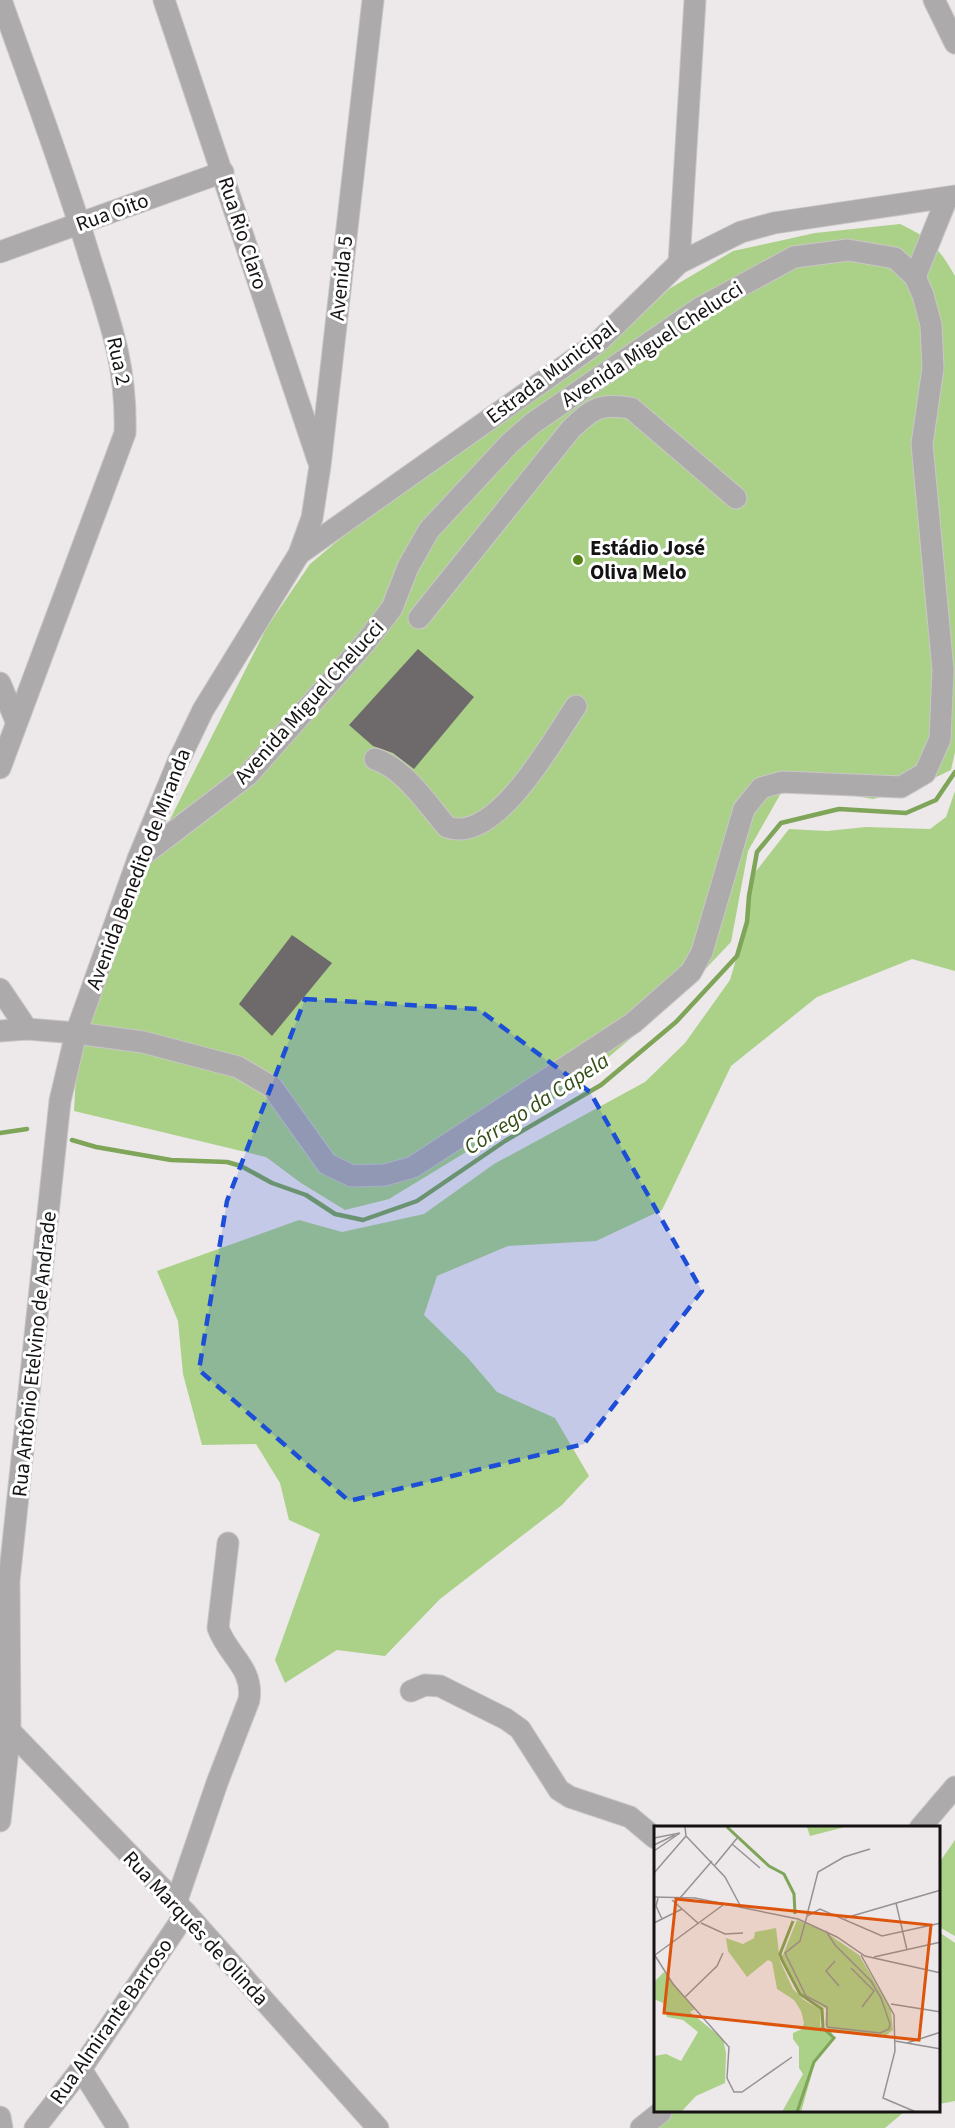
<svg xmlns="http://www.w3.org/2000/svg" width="955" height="2128" font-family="'Source Sans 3',sans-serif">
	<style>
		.green { fill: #abd189 }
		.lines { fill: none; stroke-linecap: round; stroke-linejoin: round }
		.stream { stroke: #7ea558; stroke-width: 4.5 }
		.building { fill: #6e696b }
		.minor-casing { stroke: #cac6c8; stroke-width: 23 }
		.minor { stroke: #adaaab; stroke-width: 21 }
		.marked { fill: #1d4ed8; fill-opacity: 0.2; stroke: #1d4ed8; stroke-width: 4.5; stroke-dasharray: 12 8; stroke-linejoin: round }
		.poi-dot { fill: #548415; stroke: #fff; stroke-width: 2 }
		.labels { text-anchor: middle; stroke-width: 6; stroke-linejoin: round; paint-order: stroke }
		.street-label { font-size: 21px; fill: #141213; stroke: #fff }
		.poi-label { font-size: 21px; font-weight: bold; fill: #141213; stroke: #fff; text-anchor: start }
		.water-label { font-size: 22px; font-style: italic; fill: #324c14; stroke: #fff }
		.inset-river { fill: none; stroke: #7ea558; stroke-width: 3 }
		.inset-road { fill: none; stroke: #969294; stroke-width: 1.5 }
		.view { fill: #dd550c; fill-opacity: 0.15; stroke: #dd550c; stroke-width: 3 }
		.inset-edge { fill: none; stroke: #141213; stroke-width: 3 }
	</style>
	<rect width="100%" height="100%" fill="#ede8ea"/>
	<g class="green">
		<path d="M900 224C930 238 939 248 955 276V752L951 770 911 789 873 799 825 791 781 793 748 851 731 942 674 1002 573 1087 389 1199 345 1210 301 1183 266 1157 74 1111 78 1037 142 875 267 627 310 564 360 522 626 330 669 289 733 251 815 233Z"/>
		<path d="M955 791V971L912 959 817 997 731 1066 662 1210 596 1241 508 1246 437 1276 424 1315 468 1358 497 1392 555 1418 589 1476 562 1505 440 1599 385 1656 337 1650 285 1683 275 1660 320 1534 289 1520 280 1483 256 1444 202 1445 183 1374 178 1321 157 1271 299 1220 342 1232 424 1214 494 1164 645 1082 685 1043 730 980 747 922 753 875 789 829 827 831 866 827 930 829 946 817Z"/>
		<path d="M955 1840V1936L939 1927V1863Z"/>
		<path d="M939 1932 955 1943V2101L939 2104Z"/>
		<path d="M670 2112H904L885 2128H654Z"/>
	</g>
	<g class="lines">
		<g class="stream">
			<path d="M0 1133 27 1129"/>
			<path d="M72 1140 96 1147 171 1160 227 1162 241 1166 272 1183 306 1195 335 1214 363 1220 417 1201 505 1141 601 1085 676 1022 737 956 747 922 749 896 757 852 781 823 839 809 906 813 936 800 955 772"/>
		</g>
	</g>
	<g class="building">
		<path d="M418 649 474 697 414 769 393 753 373 746 349 725Z"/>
		<path d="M292 935 332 963 272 1036 239 1004Z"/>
	</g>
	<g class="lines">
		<g class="minor-casing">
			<g id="minor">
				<path d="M164 0 318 460"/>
				<path d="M934 0 955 43"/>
				<path d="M0 252 223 172"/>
				<path d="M679 263 695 0"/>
				<path d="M915 277 947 198"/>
				<path d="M299 554 597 343 679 263 741 232 774 223 955 196"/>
				<path d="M419 618 571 429C593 408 600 403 631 408L736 498"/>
				<path d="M0 683 16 721"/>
				<path d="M375 759C405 769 427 804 447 827 496 845 553 740 576 706"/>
				<path d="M0 768 125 433C127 364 109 319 89 255 63 169 31 85 1 0"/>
				<path d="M0 989 27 1029 76 1033 143 1042 238 1067 272 1087 327 1164 352 1176 385 1175 413 1167 633 1023 691 972 702 952 744 809 761 788 782 782 901 787 925 773 940 739 943 670 922 444 933 368 931 325 923 295 915 277 895 258 848 250 794 257 700 308 533 423 510 443 429 530 408 567 392 608 365 643 248 775 138 859"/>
				<path d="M0 1031 27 1029"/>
				<path d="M411 1691 425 1685 440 1686 506 1719 520 1729 559 1790 570 1797 630 1817 655 1838"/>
				<path d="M10 1731 186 1913 378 2128"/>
				<path d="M0 1821 10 1731 9 1581 60 1101 76 1033 138 859 178 762 203 710 299 554 312 518 320 466 373 0"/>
				<path d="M920 1828 955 1787"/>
				<path d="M176 1903 217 1783 249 1700C254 1668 228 1656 218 1628L228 1543"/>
				<path d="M81 2069 118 2128"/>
				<path d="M0 2117 2 2128"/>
				<path d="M35 2128 81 2069 186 1913"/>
				<path d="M641 2128 661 2112"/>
			</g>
		</g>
		<use href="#minor" class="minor"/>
	</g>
	<path class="marked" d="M305 999 478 1009 590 1092 702 1291 584 1444 349 1501 199 1370 227 1201Z"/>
	<circle class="poi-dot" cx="578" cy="560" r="6"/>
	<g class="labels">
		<g class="street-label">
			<text transform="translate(112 212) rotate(-20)" y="7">Rua Oito</text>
			<text transform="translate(243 233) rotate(72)" y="7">Rua Rio Claro</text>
			<text transform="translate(341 278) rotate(-84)" y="7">Avenida 5</text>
			<text transform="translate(652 344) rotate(-33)" y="7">Avenida Miguel Chelucci</text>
			<text transform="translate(119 361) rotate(78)" y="7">Rua 2</text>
			<text transform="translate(551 372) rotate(-37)" y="7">Estrada Municipal</text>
			<text transform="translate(309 702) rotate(-48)" y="7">Avenida Miguel Chelucci</text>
			<text transform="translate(138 869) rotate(-69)" y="7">Avenida Benedito de Miranda</text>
			<text transform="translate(34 1354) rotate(-84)" y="7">Rua Antônio Etelvino de Andrade</text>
			<text transform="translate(196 1928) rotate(47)" y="7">Rua Marquês de Olinda</text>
			<text transform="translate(111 2021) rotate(-55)" y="7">Rua Almirante Barroso</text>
		</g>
		<g class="poi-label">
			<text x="590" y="555">Estádio José<tspan x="590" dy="24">Oliva Melo</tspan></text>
		</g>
		<g class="water-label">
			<text transform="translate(536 1103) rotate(-33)" y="8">Córrego da Capela</text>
		</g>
	</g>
	<g transform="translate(654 1826)">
		<rect width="286" height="286" fill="#ede8ea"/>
		<path d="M153 1H191L156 10ZM143 94 170 105 205 129 237 184 239 204 230 211 178 206 179 212 162 233 147 286H128L149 248 145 242V221L139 213V207L148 203 150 197 147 185 140 174 123 163 118 136 114 134 93 151 74 125 72 112 89 118 100 112 101 106 122 102 126 135 139 163 150 174 167 184 166 200 176 206 171 199 172 183 148 168 128 131ZM10 146 41 183 36 186 69 213 72 227 71 257 42 270 27 286H0V230L12 228 27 235 44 206 29 194 13 191 9 177 0 173V156Z" fill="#abd189"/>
		<path class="inset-river" d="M73 1 115 40 130 48 140 68 141 88M139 95 126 128 128 134 146 168 168 183 169 202 180 212 160 236 143 286"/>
		<path class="inset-road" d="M32 10 71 51 87 81M0 12 26 7M78 18 106 42M0 19 21 9M0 25 26 7M61 39 84 11M0 47 32 10 31 1M0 71 41 72 144 93 183 111 211 130 287 147M4 72 2 80 8 93M26 72 58 35M18 74 45 98M242 77 253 124M153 89 164 46 190 31 216 23M191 92 287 64M0 97 28 83M47 97 71 108 89 107M172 105 181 119 217 155 227 172 236 198 235 203 226 207 173 201V181L152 170 131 127 146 115 153 90 166 83 228 110 287 97M0 128 19 158 75 221 73 252 80 266H88L138 231M1 129 69 79M207 129 240 189 241 225 229 272 262 286M220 131 287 116M181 135 172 145 185 160M197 142 220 165 208 181M31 171 63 140 69 127M237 178 287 186M241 215 287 223M253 217 287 206"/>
		<path class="view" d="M22 73 277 99 265 214 10 187Z"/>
		<rect width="286" height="286" class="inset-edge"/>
	</g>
</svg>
